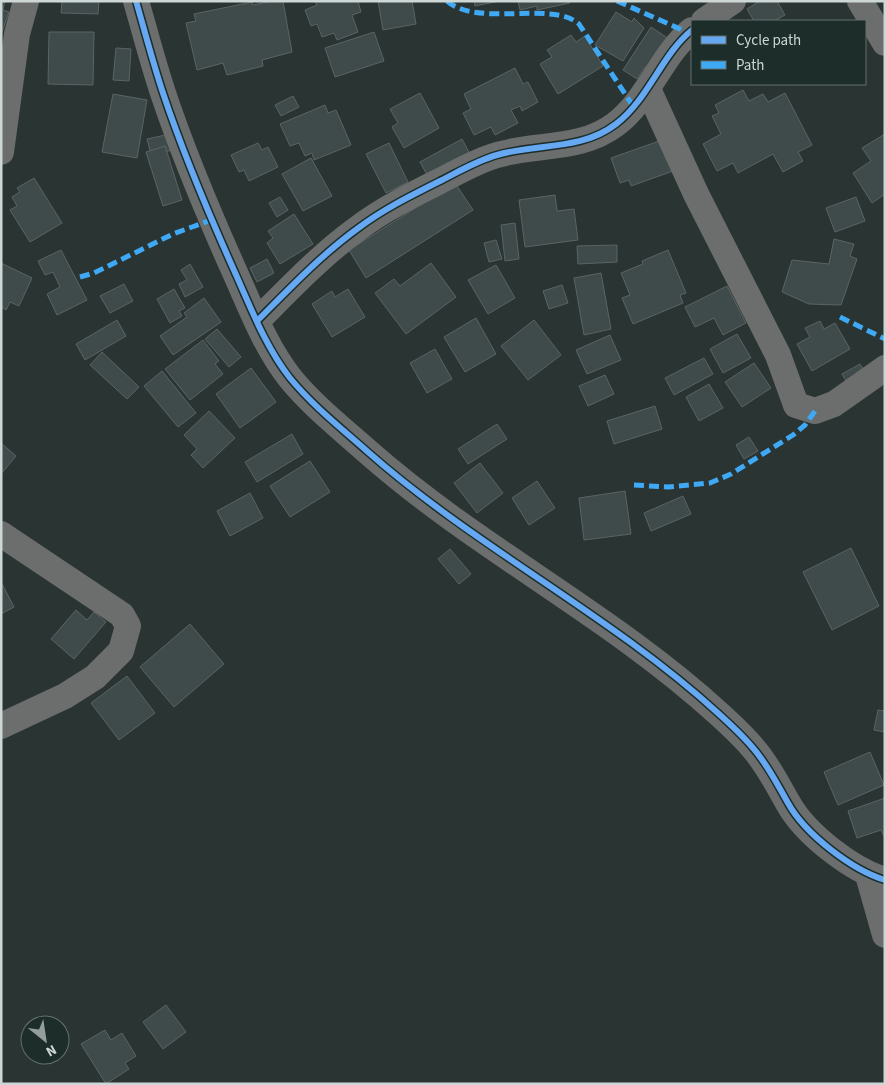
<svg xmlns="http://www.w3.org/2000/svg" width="886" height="1085" font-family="'Source Sans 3',sans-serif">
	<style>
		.building { fill: #3e4b4a; stroke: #5c6463 }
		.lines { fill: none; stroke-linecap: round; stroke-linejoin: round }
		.minor { stroke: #6b6e6d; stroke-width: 26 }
		.quiet { stroke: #3fa9f5; stroke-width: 5; stroke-dasharray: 10 5; stroke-linecap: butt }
		.cycleway-casing { stroke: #1c2d2a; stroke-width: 9 }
		.cycleway { stroke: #66a8f1; stroke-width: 6 }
	</style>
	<rect width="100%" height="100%" fill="#2a3432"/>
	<g class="building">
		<path d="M1 1H5L3 10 9 12 1 35Z"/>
		<path d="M62 1H99L98 14 61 13Z"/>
		<path d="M272 1H283L292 52 262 60 263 66 227 75 223 63 197 70 186 23 196 21 194 14 252 2 253 5Z"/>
		<path d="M315 1H358L361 12 352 15 358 32 337 40 334 33 322 37 317 24 311 26 305 10 317 5Z"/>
		<path d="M378 1H412L416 24 383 30Z"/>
		<path d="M474 1H500L475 6Z"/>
		<path d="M518 1H569L570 3 537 10V6L520 10Z"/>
		<path d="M760 1H777L785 15 774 21H754L747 9Z"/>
		<path d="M616 12 632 22 634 18 644 28 623 61 595 45Z"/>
		<path d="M651 27 672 41 652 72 645 67 637 79 623 70Z"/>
		<path d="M49 32H94L93 85 48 84Z"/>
		<path d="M374 32 384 61 335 77 325 48Z"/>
		<path d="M571 35 576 42 585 36 603 66 558 94 540 64 552 57 547 50Z"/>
		<path d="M116 48 131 49 129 81 113 80Z"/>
		<path d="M515 68 523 84 528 82 538 102 522 111 520 106 511 110 518 123 495 135 491 127 474 135 463 113 471 109 464 94Z"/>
		<path d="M743 90 749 101 763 94 768 102 785 93 812 145 798 152 803 161 783 172 773 154 738 173 733 163 717 171 703 144 721 134 712 116 719 113 715 105Z"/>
		<path d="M420 93 439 128 404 148 392 127 398 123 390 109Z"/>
		<path d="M113 94 147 100 137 158 102 152Z"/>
		<path d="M293 96 299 107 281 116 275 105Z"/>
		<path d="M325 105 328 113 336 110 351 145 314 160 312 153 305 156 299 143 290 146 280 124Z"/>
		<path d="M170 134 174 150 151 154 147 139Z"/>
		<path d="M885 134V194L872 203 853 173 871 161 862 148Z"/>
		<path d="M462 139 472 158 431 182 420 162Z"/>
		<path d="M662 140 673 171 631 186 629 180 620 183 611 158Z"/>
		<path d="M258 143 262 150 268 147 278 167 249 181 244 170 239 172 231 155Z"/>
		<path d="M389 143 408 182 386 193 366 154Z"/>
		<path d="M165 146 182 200 163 206 146 152Z"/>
		<path d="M311 158 332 196 303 211 282 174Z"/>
		<path d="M34 178 62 223 30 242 10 210 17 206 12 197 20 192 17 188Z"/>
		<path d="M455 183 473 210 366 278 349 250Z"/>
		<path d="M555 195 557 211 574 209 578 240 525 247 519 200Z"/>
		<path d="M280 197 288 210 277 217 269 203Z"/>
		<path d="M856 197 865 221 835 232 826 208Z"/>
		<path d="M294 214 313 244 280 264 267 243 273 238 268 231Z"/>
		<path d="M515 223 519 259 505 261 501 225Z"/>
		<path d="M834 239 854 244 850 256 857 259 841 305 809 304 782 292 792 260 829 264Z"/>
		<path d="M496 240 502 259 489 262 484 243Z"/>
		<path d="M617 245V262L578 264 577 246Z"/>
		<path d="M61 250 87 300 57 315 47 294 60 287 53 272 45 275 38 261Z"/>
		<path d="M668 250 686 293 680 295 683 303 633 324 622 298 630 295 621 273 643 264 642 261Z"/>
		<path d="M267 259 274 273 257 282 250 268Z"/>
		<path d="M1 263 32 278 19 306 10 302 6 310 1 307Z"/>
		<path d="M431 263 456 297 406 334 375 293 394 279 400 286Z"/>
		<path d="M190 264 203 287 185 297 179 284 187 280 181 270Z"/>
		<path d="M496 265 515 298 488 314 468 280Z"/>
		<path d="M601 273 611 329 584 335 574 278Z"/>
		<path d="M124 284 133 301 110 313 100 296Z"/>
		<path d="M562 285 568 303 549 309 543 291Z"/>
		<path d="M727 286 746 323 723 335 714 318 695 327 685 307Z"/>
		<path d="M174 289 185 308 179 311 182 316 170 323 157 299Z"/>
		<path d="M348 289 365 317 332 337 312 304 332 291 335 297Z"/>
		<path d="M204 298 221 322 173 355 160 336 187 317 184 313Z"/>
		<path d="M476 318 496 354 465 372 444 337Z"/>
		<path d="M117 320 126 336 85 360 76 344Z"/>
		<path d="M534 320 561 355 528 380 501 346Z"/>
		<path d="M820 321 824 329 835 323 850 349 812 371 797 344 810 337 805 328Z"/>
		<path d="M217 329 241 357 229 367 205 339Z"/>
		<path d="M737 334 751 358 723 373 710 349Z"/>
		<path d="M610 335 621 360 587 374 576 350Z"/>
		<path d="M203 340 219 361 215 364 223 374 190 400 165 369Z"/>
		<path d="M435 349 452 379 427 393 410 363Z"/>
		<path d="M102 352 139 387 127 399 90 365Z"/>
		<path d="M704 358 713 374 674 395 665 378Z"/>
		<path d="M754 363 771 388 742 407 725 382Z"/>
		<path d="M860 364 867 375 849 386 842 374Z"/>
		<path d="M251 368 276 402 240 428 216 394Z"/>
		<path d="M162 371 196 413 178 427 144 386Z"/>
		<path d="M605 375 614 394 588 406 579 386Z"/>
		<path d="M709 384 723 408 699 421 686 397Z"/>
		<path d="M655 406 662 429 614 444 607 421Z"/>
		<path d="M209 411 235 438 203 468 191 455 197 449 184 435Z"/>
		<path d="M497 424 507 439 468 464 458 449Z"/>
		<path d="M292 434 303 454 257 482 245 462Z"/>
		<path d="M749 437 758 451 744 459 736 445Z"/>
		<path d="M1 443 16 456 1 474Z"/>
		<path d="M310 461 330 492 290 517 270 486Z"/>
		<path d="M480 463 503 493 477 513 454 483Z"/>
		<path d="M537 481 555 508 529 525 512 498Z"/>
		<path d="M625 491 631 534 584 540 579 498Z"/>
		<path d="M250 493 263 518 230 536 217 511Z"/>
		<path d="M683 496 691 514 651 531 644 513Z"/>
		<path d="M851 548 879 606 832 630 803 572Z"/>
		<path d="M450 549 471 574 459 584 438 559Z"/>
		<path d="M1 582 14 607 1 614Z"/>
		<path d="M76 610 87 620 94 612 106 622 74 659 51 639Z"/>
		<path d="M190 624 224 664 174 707 140 667Z"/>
		<path d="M127 676 155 713 119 740 91 703Z"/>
		<path d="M878 710 885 711V732L874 730Z"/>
		<path d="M870 752 884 785 838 805 824 772Z"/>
		<path d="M885 798V838L881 830 857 838 848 811Z"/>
		<path d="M166 1005 186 1032 163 1049 143 1022Z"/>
		<path d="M105 1030 111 1040 122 1033 136 1056 125 1063 129 1069 106 1084 81 1044Z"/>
	</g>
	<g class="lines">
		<g class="minor">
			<path d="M136 1C145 32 153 63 163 93 184 156 210 217 237 277 252 311 267 349 290 378 313 406 341 428 368 452 478 549 611 615 719 714 730 724 743 736 753 748 768 765 777 784 788 803 805 834 852 870 885 880"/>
			<path d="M860 1 885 43"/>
			<path d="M704 21 733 1"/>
			<path d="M648 89 696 194 778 355 796 405 815 411 834 404 885 368"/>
			<path d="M1 152 17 34 26 1"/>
			<path d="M257 321C289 289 320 256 357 229 382 210 410 196 438 182 458 172 476 161 497 155 537 143 581 151 616 124 648 100 662 54 692 30"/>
			<path d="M1 534 122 615 128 626 121 651 95 677 65 696 1 726"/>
			<path d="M868 875 885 935"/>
		</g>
		<g class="quiet">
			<path d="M447 1C478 28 552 0 579 24L633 106"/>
			<path d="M617 1 689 33"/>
			<path d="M80 277 94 273 173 234 211 220"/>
			<path d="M840 317 885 339"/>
			<path d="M634 485 668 487 710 483 731 474 793 435 805 425 815 411"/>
		</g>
		<g class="cycleway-casing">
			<g id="cycleway">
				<path d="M136 1C145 32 153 63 163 93 184 156 210 217 237 277 252 311 267 349 290 378 313 406 341 428 368 452 478 549 611 615 719 714 730 724 743 736 753 748 768 765 777 784 788 803 805 834 852 870 885 880"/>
				<path d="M257 321C289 289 320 256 357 229 382 210 410 196 438 182 458 172 476 161 497 155 537 143 581 151 616 124 648 100 662 54 692 30"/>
			</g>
		</g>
		<use href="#cycleway" class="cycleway"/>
	</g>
	<rect width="886" height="1085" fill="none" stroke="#cdd7d5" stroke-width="5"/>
	<rect x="691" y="20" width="175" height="65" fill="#1c2d2a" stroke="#63716e"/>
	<rect x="701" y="36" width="25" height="8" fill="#66a8f1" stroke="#63716e"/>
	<text x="736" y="45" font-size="15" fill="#cdd7d5">Cycle path</text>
	<rect x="701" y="61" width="25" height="8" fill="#3fa9f5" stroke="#63716e"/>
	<text x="736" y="70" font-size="15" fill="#cdd7d5">Path</text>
	<g transform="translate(45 1040) rotate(150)"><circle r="24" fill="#1c2d2a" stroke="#63716e"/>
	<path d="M0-4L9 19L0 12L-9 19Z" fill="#949e9c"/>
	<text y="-8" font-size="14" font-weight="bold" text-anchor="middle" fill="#cdd7d5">N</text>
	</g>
</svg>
